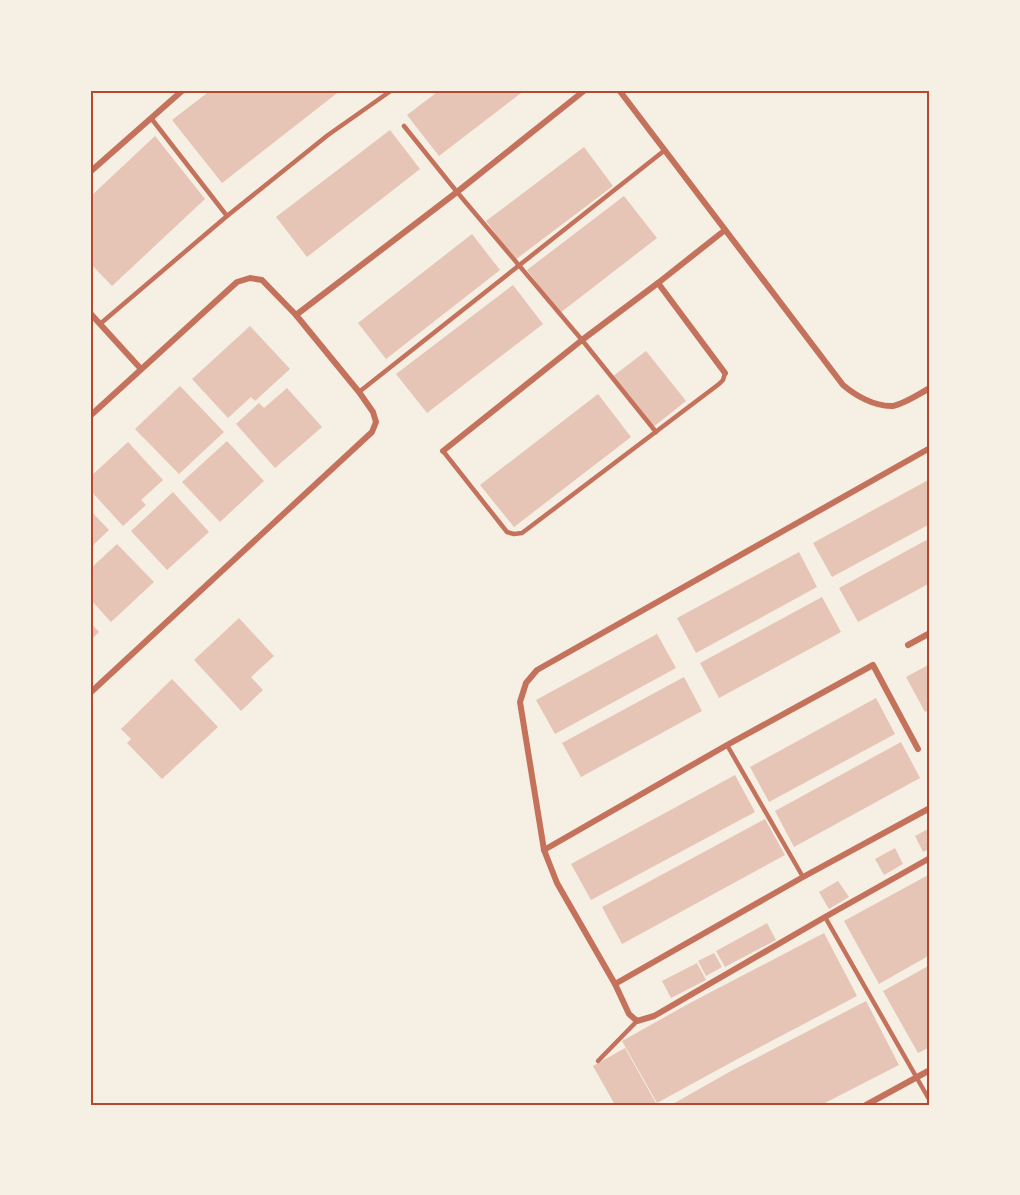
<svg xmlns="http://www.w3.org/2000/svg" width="1020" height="1195" font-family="Inter,sans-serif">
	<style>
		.building { fill: #e6c5b7 }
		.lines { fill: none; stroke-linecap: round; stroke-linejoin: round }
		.service { stroke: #c5725c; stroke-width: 4.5 }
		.minor { stroke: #c5725c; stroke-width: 6 }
		.neatline { fill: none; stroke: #b5482f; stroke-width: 2 }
	</style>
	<rect width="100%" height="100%" fill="#f6efe4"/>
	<g class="building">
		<path d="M211 90H341L222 183 172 120Z"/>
		<path d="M440 90H525L439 156 407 115Z"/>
		<path d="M390 130 420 169 307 257 276 217Z"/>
		<path d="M155 136 205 199 112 286 90 263V197Z"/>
		<path d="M584 147 613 186 515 260 486 221Z"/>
		<path d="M624 196 657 238 560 313 527 270Z"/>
		<path d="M472 234 500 270 386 359 358 323Z"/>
		<path d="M513 285 543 324 427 413 396 374Z"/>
		<path d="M250 326 290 369 255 401 251 397 228 418 192 379Z"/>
		<path d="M646 351 686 401 652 428 612 377Z"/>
		<path d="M180 386 224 432 179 474 135 429Z"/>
		<path d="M287 388 322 427 275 468 236 424 259 403 264 408Z"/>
		<path d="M598 394 631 437 514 527 480 485Z"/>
		<path d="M227 441 264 481 220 522 182 482Z"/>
		<path d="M128 442 163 480 141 500 146 505 123 526 90 490V477Z"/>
		<path d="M930 479V524L832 577 813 543Z"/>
		<path d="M173 492 209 532 167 570 131 531Z"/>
		<path d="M90 510 109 530 90 548Z"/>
		<path d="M930 538V583L858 622 839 588Z"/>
		<path d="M117 544 154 582 111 622 90 599V569Z"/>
		<path d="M799 552 817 587 696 653 677 618Z"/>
		<path d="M822 597 841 632 719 698 700 663Z"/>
		<path d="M239 618 274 656 251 677 263 690 241 711 194 660Z"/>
		<path d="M90 622 99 632 90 641Z"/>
		<path d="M657 634 676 668 555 734 536 700Z"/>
		<path d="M930 664V709L925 712 906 677Z"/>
		<path d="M684 677 702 711 581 777 562 743Z"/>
		<path d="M172 679 218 727 162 779 127 743 131 739 121 729Z"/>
		<path d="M876 698 895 734 769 802 750 767Z"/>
		<path d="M901 742 920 778 794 847 775 811Z"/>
		<path d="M735 775 755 812 591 900 571 864Z"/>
		<path d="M765 819 785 855 622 944 602 907Z"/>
		<path d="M930 828V849L923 852 915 836Z"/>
		<path d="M895 848 903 864 884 875 875 859Z"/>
		<path d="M930 874V955L879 984 844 921Z"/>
		<path d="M838 881 849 897 829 909 819 892Z"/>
		<path d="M767 923 776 940 725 967 716 951Z"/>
		<path d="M824 933 857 996 743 1056 657 1103 622 1041 690 1003Z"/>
		<path d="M714 953 722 967 706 976 698 961Z"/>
		<path d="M697 963 706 980 671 998 662 981Z"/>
		<path d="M930 965V1047L918 1053 883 991Z"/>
		<path d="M866 1001 899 1065 821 1105H671L731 1071Z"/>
		<path d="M625 1048 657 1105H615L593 1066Z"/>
	</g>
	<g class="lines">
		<g class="service">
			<path d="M151 118 227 216"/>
			<path d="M404 126 457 192 582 340 656 432"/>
			<path d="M100 324 227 216 328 135 392 90"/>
			<path d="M359 392 665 150"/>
			<path d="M443 451 507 532 514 534 522 533 719 384 723 380 725 373"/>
			<path d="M727 745 803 877"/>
			<path d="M825 917 930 1101"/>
			<path d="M598 1061 637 1021"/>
		</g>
		<g class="minor">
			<path d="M619 90 843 385C856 396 874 406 891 406 901 406 920 393 930 388"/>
			<path d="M90 172 183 90"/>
			<path d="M658 283 725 373"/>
			<path d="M90 313 141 369"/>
			<path d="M296 315 457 192 585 90"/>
			<path d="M90 416 237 282 250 278 262 280 296 315 359 392 373 412 376 422 372 432 90 693"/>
			<path d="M930 448 537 670 526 683 520 702 544 850 557 883 615 984 629 1014 637 1021 654 1016 825 917 930 858"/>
			<path d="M443 451 582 340 658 283 725 230"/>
			<path d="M908 645 930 633"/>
			<path d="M544 850 727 745 873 665 918 749"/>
			<path d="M615 984 803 877 930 808"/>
			<path d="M866 1105 930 1070"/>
		</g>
	</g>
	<rect width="1020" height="1195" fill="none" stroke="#f6efe4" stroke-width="183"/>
	<rect x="92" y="92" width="836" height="1012" class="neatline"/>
</svg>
